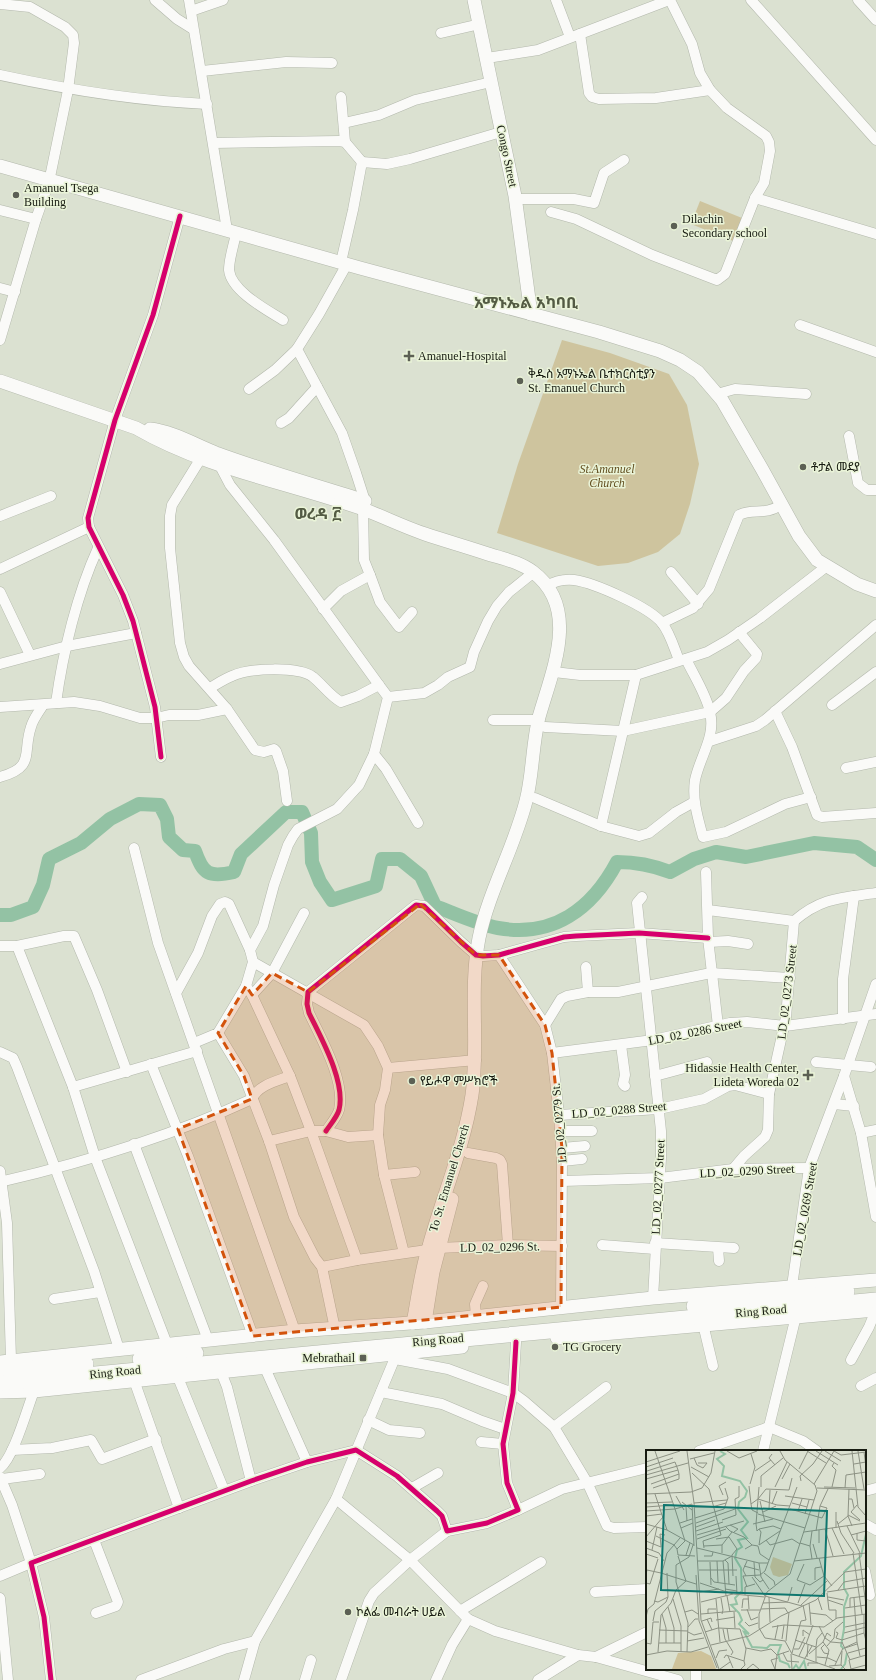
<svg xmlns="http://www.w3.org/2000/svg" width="876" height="1680" font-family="'Times New Roman','Noto Sans Ethiopic',serif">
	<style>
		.green { fill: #cec49e }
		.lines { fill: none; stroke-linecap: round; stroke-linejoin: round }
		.river { stroke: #93c2a4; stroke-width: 14 }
		.minor-casing { stroke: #b3b8ac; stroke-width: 11 }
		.major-casing { stroke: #b3b8ac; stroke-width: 14 }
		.highway-casing { stroke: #b3b8ac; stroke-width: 16 }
		.minor { stroke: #fafaf8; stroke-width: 10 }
		.major { stroke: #fafaf8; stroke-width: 13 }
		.highway { stroke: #fafaf8; stroke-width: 15 }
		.cycleway-casing { stroke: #eaf4d8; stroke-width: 8 }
		.cycleway { stroke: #d6006c; stroke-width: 5 }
		.marked { fill: #d3530c; fill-opacity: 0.2; stroke: #d3530c; stroke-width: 3; stroke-dasharray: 8 5; stroke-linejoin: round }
		.poi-dot { fill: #5c6054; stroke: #eaf4d8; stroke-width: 1.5 }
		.labels { text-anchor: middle; stroke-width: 3; stroke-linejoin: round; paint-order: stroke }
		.street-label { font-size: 12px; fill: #171b11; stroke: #eaf4d8 }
		.poi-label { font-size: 12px; fill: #171b11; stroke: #eaf4d8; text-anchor: start }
		.park-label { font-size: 12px; font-style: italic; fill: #624f20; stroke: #eaf4d8 }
		.district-label { font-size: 16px; font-weight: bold; fill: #535b43; stroke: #eaf4d8 }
		.inset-river { fill: none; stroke: #93c2a4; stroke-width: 2 }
		.inset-road { fill: none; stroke: #8d9284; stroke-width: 1 }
		.view { fill: #0f766e; fill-opacity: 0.15; stroke: #0f766e; stroke-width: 2 }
		.inset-edge { fill: none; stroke: #171b11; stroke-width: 2 }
	</style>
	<rect width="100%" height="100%" fill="#dbe1d1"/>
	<g class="green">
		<path d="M700 201 742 218 733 241 691 224Z"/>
		<path d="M562 340 610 353 669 374 687 405 699 464 690 504 680 534 658 552 628 563 598 566 497 533 518 464Z"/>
	</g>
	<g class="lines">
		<path class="river" d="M0 915H11L33 907 43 885 49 859 81 843 110 819 139 804 160 805 167 819 169 837 183 850 195 851C203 874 209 878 234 872L241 854 286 812H302L311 833 312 862 320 882 332 900 376 886 382 859H400L421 876 435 906C456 914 477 924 498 928 553 938 592 909 617 862 636 862 652 865 670 872L694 859 716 852 746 857 814 843 857 847 876 860"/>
		<g class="minor-casing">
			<g id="minor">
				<path d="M155 0 177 19 193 29"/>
				<path d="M189 0 227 230"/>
				<path d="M556 0 570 37"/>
				<path d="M751 0 876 140"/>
				<path d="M858 0 876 20"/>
				<path d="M0 4 30 7 65 27 73 35 74 43 68 90 49 182 36 219 0 340"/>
				<path d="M191 11 223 0"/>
				<path d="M441 33 480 24"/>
				<path d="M580 34 589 93 592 97 599 99 656 98 710 90"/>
				<path d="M487 58 538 50 669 0"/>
				<path d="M202 71 286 62 332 63"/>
				<path d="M0 75C69 90 137 101 207 104"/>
				<path d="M341 97 345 142"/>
				<path d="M344 123 379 115 415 100 491 82"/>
				<path d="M214 143 339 141 345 142 362 162"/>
				<path d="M755 198 876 234"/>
				<path d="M515 199H574L594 203 604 173 624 160"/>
				<path d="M0 210 36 219"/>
				<path d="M551 212 576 219 652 255 717 280 725 274 755 198 764 183 770 151 769 142 766 136 727 108 710 90 700 73 692 44 670 0"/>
				<path d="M236 233C234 245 229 258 229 270 231 291 267 310 283 320"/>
				<path d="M341 262 353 210 362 162 387 164 410 159 501 132"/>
				<path d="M0 288 15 292"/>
				<path d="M800 325 876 352"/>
				<path d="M249 389 275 370 297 349"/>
				<path d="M717 394 735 389 806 394"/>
				<path d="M281 423 289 418 317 387"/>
				<path d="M849 436 858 483 867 490H876"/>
				<path d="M0 516 51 496"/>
				<path d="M0 569 89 527"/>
				<path d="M671 572 698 604"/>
				<path d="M370 575 380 602 399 627 412 612"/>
				<path d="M547 586C555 581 564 579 574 580 595 583 649 607 662 623 670 633 674 648 679 660"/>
				<path d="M0 592 30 655"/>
				<path d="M323 609 341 591 370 575 364 560 363 509 365 501 356 473 342 433 297 349 319 314 347 264"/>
				<path d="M662 623 693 608 709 589 739 515C754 507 764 517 782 504"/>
				<path d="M686 659C694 676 706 694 710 712 716 737 700 756 695 780 692 800 698 818 703 837L726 832 785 804 811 797"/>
				<path d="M0 664 67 646 136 633"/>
				<path d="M554 672 580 675H636L707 652 728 640 760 618 827 566"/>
				<path d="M379 685 388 697 374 754 386 769 418 823"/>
				<path d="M210 688C217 684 224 679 232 676 249 668 298 666 313 677 323 685 330 696 341 702L358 696 379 685 274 540 230 485 220 466"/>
				<path d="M388 697 424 693 438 685 448 677 470 667 474 652 488 621 497 606 509 592 534 572"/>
				<path d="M56 703C63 652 77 594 98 548"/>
				<path d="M832 705 876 672"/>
				<path d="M0 707 74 702 100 706 140 718H156L169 715H198L227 709 189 666 184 657 180 643 170 548V516L172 505 201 458"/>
				<path d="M227 709 255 750 264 752 274 749 276 751 283 771 287 801"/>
				<path d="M775 711 792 747 817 815 822 817 876 813"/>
				<path d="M493 720H538"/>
				<path d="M545 727 623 731 710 712 726 698 744 671 756 658 757 654 739 632"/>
				<path d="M710 741 756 726 765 720 876 625"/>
				<path d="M161 757 155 707 133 621 123 595 89 527 88 518 115 420 153 315 180 216"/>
				<path d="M846 768 876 762"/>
				<path d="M0 777C36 767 22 753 31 727 33 719 39 712 43 705"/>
				<path d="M535 798 601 826 639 836 649 833 676 812 694 802"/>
				<path d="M601 826 636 675"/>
				<path d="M134 848 158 943 295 1331"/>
				<path d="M706 872 708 938 718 1026"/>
				<path d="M642 897 637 903 661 1131V1158L653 1298"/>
				<path d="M708 910 794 921C822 897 842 898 876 893"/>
				<path d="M709 942 728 941 748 944"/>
				<path d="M0 946H17L64 936H74L97 990 127 1072"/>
				<path d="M17 946 73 1087 95 1157 167 1344"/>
				<path d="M499 955 545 1025 552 1053 559 1115 562 1161 561 1307"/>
				<path d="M253 962 364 1025 378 1046 388 1068"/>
				<path d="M586 967 588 992"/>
				<path d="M246 986 252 995 290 1076"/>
				<path d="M176 993 198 953 212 916 220 904 225 902 229 904 250 950"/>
				<path d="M252 995 272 973 304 913"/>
				<path d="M843 1019V979L854 896"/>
				<path d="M545 1025 561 999 567 996 588 992H618L711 973 790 978"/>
				<path d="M218 1033 244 1076 269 1141 294 1217 315 1258 322 1267 335 1329"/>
				<path d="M194 1043 218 1033 246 986 253 962 250 950 263 926 274 885 288 845 293 836 298 829 337 809 359 785 374 754"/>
				<path d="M621 1045 625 1075 623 1084 625 1086"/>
				<path d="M0 1052 13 1058 17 1067 94 1271 119 1349"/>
				<path d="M552 1053 653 1040 730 1023 747 1022 785 1026 876 1014"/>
				<path d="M816 1062 871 1067"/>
				<path d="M151 1064 188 1156 253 1336"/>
				<path d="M655 1076 707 1062"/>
				<path d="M844 1076 861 1133 876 1217"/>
				<path d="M73 1087 197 1051"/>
				<path d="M834 1104 854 1106"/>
				<path d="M559 1115 659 1109 704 1099 728 1086 735 1085 769 1094"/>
				<path d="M326 1131C330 1125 337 1117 339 1110 346 1082 321 1038 309 1013L307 1004 308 992 416 905 424 906 461 942 476 955 483 956 499 955 564 937 576 936 639 933 708 938"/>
				<path d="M560 1131H592"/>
				<path d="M861 1133 876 1130"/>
				<path d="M269 1141 311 1131H326L348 1137 378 1135"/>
				<path d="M134 1144 208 1340"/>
				<path d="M562 1148 585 1146"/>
				<path d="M468 1153 496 1158 500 1160 502 1164 508 1245"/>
				<path d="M562 1161 582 1159"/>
				<path d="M733 1169 744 1156 765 1137 768 1130 769 1094 786 1017 794 921"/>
				<path d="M0 1171 7 1223 11 1360"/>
				<path d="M384 1175 415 1172"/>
				<path d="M563 1181 660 1178 733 1169 809 1168"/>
				<path d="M0 1182C86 1162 172 1136 252 1099 258 1085 277 1081 290 1076L311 1131 357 1260 427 1250"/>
				<path d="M655 1243 734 1248"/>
				<path d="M602 1245 655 1249"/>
				<path d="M438 1248 508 1245 562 1246"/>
				<path d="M718 1248 719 1261"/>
				<path d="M404 1253 384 1175 378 1135 380 1105 385 1090 388 1068 476 1060"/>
				<path d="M322 1267 357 1260"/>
				<path d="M792 1286 809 1168 844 1076 876 984"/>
				<path d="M54 1299 100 1292"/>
				<path d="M476 1317 475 1304 483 1286"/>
				<path d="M703 1324 713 1366"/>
				<path d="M395 1359 448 1369 513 1393 524 1401 554 1427 587 1482 607 1526 614 1528 647 1527"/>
				<path d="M851 1360 869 1327 876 1310"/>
				<path d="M265 1368 307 1462"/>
				<path d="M221 1372 227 1387 251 1481"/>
				<path d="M177 1375 224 1490"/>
				<path d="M134 1380 179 1508"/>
				<path d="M861 1386 876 1378"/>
				<path d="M381 1392 442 1404 482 1421 505 1429"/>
				<path d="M368 1420 389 1430 420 1433"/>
				<path d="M554 1427 606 1387"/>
				<path d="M481 1442 503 1444"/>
				<path d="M12 1450 52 1448 91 1440 102 1459 156 1439"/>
				<path d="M699 1451 769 1427 803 1441 817 1451"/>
				<path d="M763 1451 796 1316"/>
				<path d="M0 1468C14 1457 27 1409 34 1391"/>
				<path d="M0 1477 12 1505 31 1563 0 1576"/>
				<path d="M0 1481 2 1479 40 1474"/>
				<path d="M412 1488 438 1473"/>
				<path d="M865 1491 876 1488"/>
				<path d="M336 1499 410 1560 374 1593 369 1601 341 1680"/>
				<path d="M518 1510 562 1489 647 1468"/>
				<path d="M865 1524 876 1530"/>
				<path d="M447 1531 410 1560 468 1619 495 1631 578 1655 596 1657 678 1680"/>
				<path d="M94 1540 118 1602 116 1606 96 1613"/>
				<path d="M865 1571 870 1595"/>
				<path d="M595 1592 647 1589"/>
				<path d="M0 1598 8 1680"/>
				<path d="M460 1611 541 1562"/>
				<path d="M596 1657 647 1632"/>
				<path d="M51 1680 44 1617 31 1563 251 1481 307 1462 356 1450 397 1476 437 1511 442 1516 447 1531 487 1523 518 1510 507 1483 503 1444 513 1393 516 1342"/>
				<path d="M141 1680 224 1649 255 1641"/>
				<path d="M244 1680 255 1641 336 1499 397 1353"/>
				<path d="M305 1680 311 1660"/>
				<path d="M436 1680 452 1645 468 1619"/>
				<path d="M538 1680 578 1655"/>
				<path d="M696 1680V1669"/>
			</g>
		</g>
		<g class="major-casing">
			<g id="major">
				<path d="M474 0 515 196 531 314"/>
				<path d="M0 166 360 268 599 332 660 351 680 360 698 372 722 400 762 469 799 536 817 560 857 584 876 591"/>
				<path d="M0 381 136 428C207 469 287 482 363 509 384 517 404 527 425 534 446 541 467 547 488 554 504 559 520 562 533 572 581 608 552 671 539 717 532 745 533 774 526 801 514 848 489 891 479 938 469 989 479 1043 472 1095 464 1147 443 1195 429 1246 421 1270 418 1297 413 1323"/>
				<path d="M150 429C171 431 196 445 216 453 265 471 315 485 365 501"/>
				<path d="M425 1322 433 1272 452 1199"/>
				<path d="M557 1338 876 1310"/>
				<path d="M0 1362 295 1331 425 1322 653 1298 876 1280"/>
				<path d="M0 1392 34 1391 462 1347"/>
			</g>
		</g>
		<g class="highway-casing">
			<g id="highway">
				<path d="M694 1306 847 1292"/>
				<path d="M140 1359 196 1353"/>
				<path d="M0 1371 86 1364"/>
				<path d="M0 1383 876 1300"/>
			</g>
		</g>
		<use href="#minor" class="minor"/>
		<use href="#major" class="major"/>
		<use href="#highway" class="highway"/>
		<g class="cycleway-casing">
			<g id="cycleway">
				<path d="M161 757 155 707 133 621 123 595 89 527 88 518 115 420 153 315 180 216"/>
				<path d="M326 1131C330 1125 337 1117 339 1110 346 1082 321 1038 309 1013L307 1004 308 992 416 905 424 906 461 942 476 955 483 956 499 955 564 937 576 936 639 933 708 938"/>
				<path d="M51 1680 44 1617 31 1563 251 1481 307 1462 356 1450 397 1476 437 1511 442 1516 447 1531 487 1523 518 1510 507 1483 503 1444 513 1393 516 1342"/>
			</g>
		</g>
		<use href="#cycleway" class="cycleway"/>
	</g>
	<path class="marked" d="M420 904 476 955H499L545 1025 552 1053 562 1148 561 1307 253 1336 178 1129 252 1099 244 1076 218 1033 246 986 252 995 272 973 308 992Z"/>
	<g class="poi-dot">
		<circle cx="16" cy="195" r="4"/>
		<circle cx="674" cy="226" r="4"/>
		<path d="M407 350h4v4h4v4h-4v4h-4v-4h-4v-4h4z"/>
		<circle cx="520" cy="381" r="4"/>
		<circle cx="803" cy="467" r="4"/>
		<path d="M806 1069h4v4h4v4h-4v4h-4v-4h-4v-4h4z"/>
		<circle cx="412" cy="1081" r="4"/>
		<circle cx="555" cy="1347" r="4"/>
		<rect x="359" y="1354" width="8" height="8" rx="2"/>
		<circle cx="348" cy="1612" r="4"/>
	</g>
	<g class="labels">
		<g class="street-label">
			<text transform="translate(507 156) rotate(78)" y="4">Congo Street</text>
			<text transform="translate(787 992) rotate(-83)" y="4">LD_02_0273 Street</text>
			<text transform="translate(695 1032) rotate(-11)" y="4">LD_02_0286 Street</text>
			<text transform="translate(619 1110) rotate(-5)" y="4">LD_02_0288 Street</text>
			<text transform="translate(559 1123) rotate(-95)" y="4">LD_02_0279 St.</text>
			<text transform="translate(747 1171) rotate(-3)" y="4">LD_02_0290 Street</text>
			<text transform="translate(449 1178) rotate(-73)" y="4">To St. Emanuel Cherch</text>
			<text transform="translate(658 1187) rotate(-87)" y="4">LD_02_0277 Street</text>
			<text transform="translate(805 1209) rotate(-80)" y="4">LD_02_0269 Street</text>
			<text transform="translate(500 1247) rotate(-1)" y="4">LD_02_0296 St.</text>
			<text transform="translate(761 1311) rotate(-5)" y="4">Ring Road</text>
			<text transform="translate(438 1340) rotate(-5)" y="4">Ring Road</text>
			<text transform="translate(115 1372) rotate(-6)" y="4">Ring Road</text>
		</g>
		<g class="poi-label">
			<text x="24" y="192">Amanuel Tsega<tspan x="24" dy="14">Building</tspan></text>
			<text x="682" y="223">Dilachin<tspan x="682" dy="14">Secondary school</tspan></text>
			<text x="418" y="360">Amanuel-Hospital</text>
			<text x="528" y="378">ቅዱስ አማኑኤል ቤተክርስቲያን<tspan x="528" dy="14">St. Emanuel Church</tspan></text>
			<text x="811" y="471">ቶታል መደያ</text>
			<text x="799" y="1072" text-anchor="end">Hidassie Health Center,<tspan x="799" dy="14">Lideta Woreda 02</tspan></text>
			<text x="420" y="1085">የይሖዋ ምሥክሮች</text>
			<text x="563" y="1351">TG Grocery</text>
			<text x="355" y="1362" text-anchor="end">Mebrathail</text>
			<text x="356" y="1616">ኮልፌ መብራት ሀይል</text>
		</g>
		<g class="park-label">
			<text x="607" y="473">St.Amanuel<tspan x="607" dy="14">Church</tspan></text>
		</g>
		<g class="district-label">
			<text x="526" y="308">አማኑኤል አካባቢ</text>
			<text x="318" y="519">ወረዳ ፫</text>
		</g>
	</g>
	<g transform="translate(646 1450)">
		<rect width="220" height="220" fill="#dbe1d1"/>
		<path d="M127 107 146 114 142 125 133 127 127 125 124 117Z" fill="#cec49e"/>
		<path d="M55 201 65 206 70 219H26L32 203Z" fill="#cec29a"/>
		<path class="inset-river" d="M74 1 79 4 71 9 78 16 76 26 94 31 101 41 99 47 93 52 92 59 102 72 95 80 101 88 92 90 96 97 91 100 89 108 95 118 96 141 89 148 91 154 85 155 93 163 96 170 93 174 103 184 98 182 106 197 121 198 124 195H135L132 203 134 211 142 214 144 218M198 199 195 196 198 179V157L202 145 198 138V122L215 106 220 84M147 219 150 215 153 219 158 211 160 219M195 219 199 214 201 203"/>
		<path class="inset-road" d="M9 1 29 59 46 54M41 1 48 53 55 170 73 219M81 1 93 8 111 1M134 1 139 10 169 35 171 41 144 124 121 142 113 164V178L119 188 139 191 146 204 189 219M161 1 180 13M170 1 192 15M179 1 195 11M188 1 195 5 220 2M206 1 212 57 220 66M212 1 218 39M218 2 220 17M126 4 123 8 129 15M48 8 51 15 57 18 61 13H52M44 9 68 3M0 12 34 1M208 14 220 12M0 17 27 8M45 17 63 27M153 19 162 1M1 21 29 12 32 20M109 21 125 10M46 23 63 39 75 85 57 91 58 98M0 25 42 13M0 29 32 20 33 24 5 34M136 29 144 14M155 31 154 26 167 14 176 1M104 34 109 17 105 4M168 34 188 1M103 36 105 54 112 49 131 55 144 56M113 37 110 74 111 81 113 79 115 82 113 95 134 81M115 37V26L137 8M129 37 141 12M178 37 209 38M186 37 190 20 186 16 188 13M7 38 33 29V24M171 38 220 40M199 38 200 25 220 22M203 39 202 66 206 76M0 44 45 42 56 38 65 23 69 1M9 44 21 80M77 45 73 36 80 32M30 46 38 60M139 46 168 50M112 49 120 39 143 40 146 28M203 49H206L208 58M114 51 119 72M36 52 46 60M0 53 26 52M48 53 81 50M146 53 161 57M46 54 48 96M105 54 106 60 112 63M126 54 131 41M211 55 205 62 214 70M0 57 27 55M40 57 41 71M49 57H66L80 53M123 59 124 40M144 59 176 68 181 58 174 56M0 61 29 59 39 91 31 99 32 105 49 106M152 61 156 49M117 62 130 56M190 62V78M112 64 159 78M159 64 163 50M202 65 214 71M0 66 16 64M49 68 78 59 82 48 79 38M76 70 90 65 89 49 93 47V36M191 71 195 83 208 103M34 73 46 69M50 73 89 59M0 74 21 80 48 95M107 74 127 69M192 74 202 66M84 75 92 79 88 82M79 76 84 81 98 87 106 95M201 76 214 103M50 77 69 70M35 78 47 73M186 78 198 104M113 79 127 76 135 79M179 79 187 106M173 80V93M50 81 77 72M170 81 174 56 182 39M158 82 220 73M211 83V90L220 91M51 85 98 71M205 85 220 81M10 86 28 95 34 88M0 87 17 67M83 87 91 99 86 105 87 126M51 89 80 79M70 89 83 87M120 90 124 95 146 89 154 94M0 91 15 97 14 84 19 85M154 93 164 96 166 109M167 94 171 108M76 95 86 82M58 96 76 95V103M112 96 114 104 123 110M164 96 166 81M0 98 13 103 18 111M51 98 113 113H122L151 37M99 99 106 95 112 96M6 100 11 77M207 103 216 164M0 104 12 108M220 104V118M40 105 44 93M58 106H66L67 102M173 108 178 126 186 136M79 110 82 113 83 134M52 111H77L86 106M71 111 72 132M77 111 80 146M148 111 220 103M64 112 65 135M108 112 109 127 114 132 117 130M113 113 115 127 123 139M158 114 151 130 164 135 178 126M98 116 113 120M53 120H91M15 123 50 134M118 123 128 131 129 135M0 124 1 120 15 123M50 125 53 171 71 218M114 125 119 121 122 113M90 126 91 144M100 126 97 120 101 111M106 127 119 146 156 156M65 128 68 132 89 135M169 130V118L175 117M0 133 4 134 12 109M54 133 87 144 119 147M101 137 97 126 114 125M79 139 91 141M192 140 198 132 220 128M54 142 73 139M181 142 220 136M181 143 183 160H190V169M99 145V137L109 134M102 145 103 159M81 146 84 162M123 147 124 172M182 147 198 150M75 148 77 160 76 164M172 148 176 160M208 148 211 192 214 206M27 149 35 176V193M70 149 74 192M182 150 197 155M8 151 12 152 22 147 21 123M142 151 146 137M55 152 87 144M117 153 142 152M152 153 159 134M163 153 164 163 180 165 187 171M155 155 181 131M22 157 28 178V193M204 157V148L220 146M96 158 97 149H103M199 158 220 155 213 103M101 159 105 170 112 167M115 159 139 158 142 163M95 160H114M39 162 46 160 52 164M88 162 89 178M164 163 165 175M16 164 20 178V193M55 164 90 161M62 164V159H70M218 164V183M0 167 2 159 8 154 21 103 28 95 31 99M61 169 66 180M70 170 89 167M7 171 9 161 20 152 22 147M56 171 65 168 66 172M99 172 103 176 112 173M173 176 179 188 185 192 196 193M42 177 49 169H52M126 177 138 175M199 177 219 173M81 178 83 190M77 179 79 189 87 202 85 205M13 180 42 181M42 182 48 185 56 183M59 182 72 178 94 179 100 199 98 211M190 182 192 183 190 188 196 190 218 183 220 191M198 183 220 177M157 186V180L164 185M129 189 132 175M136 189 138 175 178 177 191 168 220 164M149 190 170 197V212M41 191 58 188M140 191 143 162M177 192 181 183 185 186M196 192 204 210M0 193 5 194 7 172H13M13 193H35V202M160 194 167 175M179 194 175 198 178 203 183 204M65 195 103 186 135 166 170 150 199 122 220 119M181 196 188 188 189 179 197 172M170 197 171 189 176 183M100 198 115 201 125 199 131 205M198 198 211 192M199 198 211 194M148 199H153L159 187M12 202 15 165 25 153 30 140 40 131 32 106M41 202 42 173 30 132V115L43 107 47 95M137 203 141 211 153 212M146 203 155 171 160 170 157 155M202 203 220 198M145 204 146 219M163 204 177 192 183 200 179 215M0 205 21 201 45 202 62 197M82 206 87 218M153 206 159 193M161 207 162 195M171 207 182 208 191 212M70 208 73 201 81 200M78 208 80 205 98 211 99 215 95 219M159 208 166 196M189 215 197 198M195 215 196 201M162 216V213H172M183 216 195 215 199 219M74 219 84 212M101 219 107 214 113 219M129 219 131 205 143 201M129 219 125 210 132 208M205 219 203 210 220 205M205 219 220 215"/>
		<path class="view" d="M18 55 181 61 178 146 15 140Z"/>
		<rect width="220" height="220" class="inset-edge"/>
	</g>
</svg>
